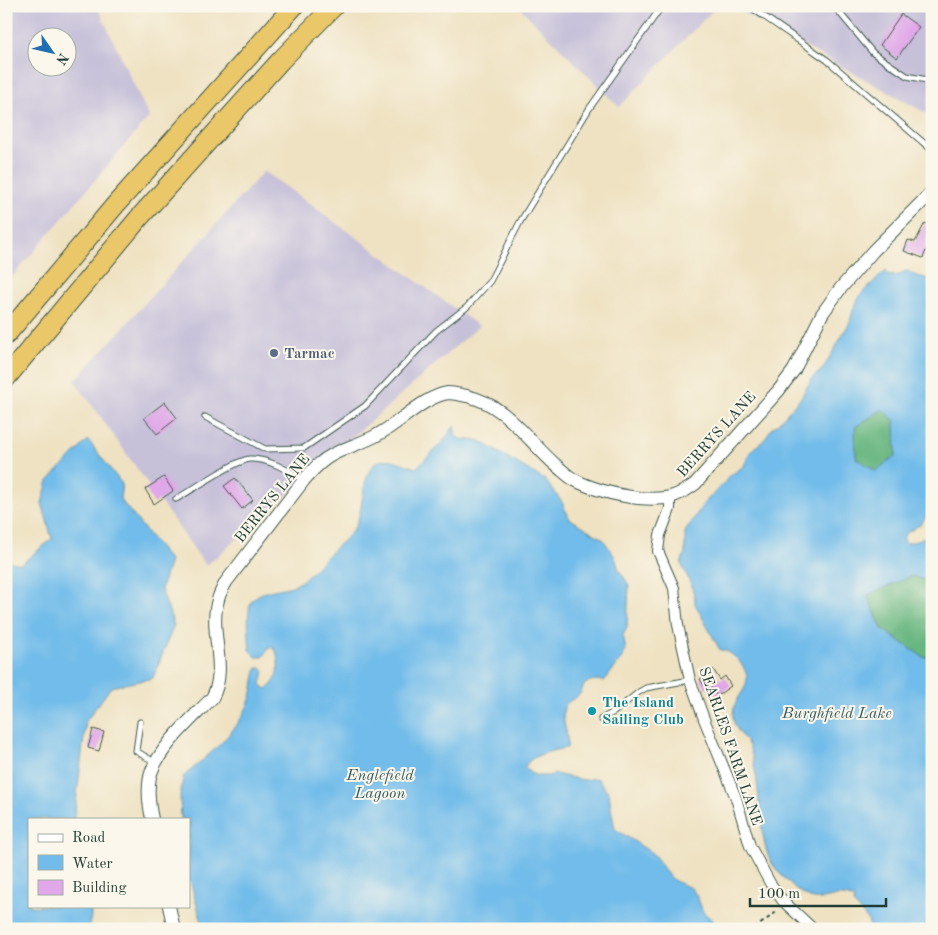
<svg xmlns="http://www.w3.org/2000/svg" width="938" height="935" font-family="'Old Standard TT',serif">
	<style>
		.industrial { fill: #c6c0d9; fill-rule: evenodd }
		.forest { fill: #68b680; stroke: #447a5a }
		.water { fill: #71bcea; stroke: #487c8f; fill-rule: evenodd }
		.building { fill: #e0a8e8 }
		.lines { fill: none; stroke-linecap: round; stroke-linejoin: round }
		.service-casing { stroke: #3e5649; stroke-width: 7 }
		.minor-casing { stroke: #3e5649; stroke-width: 12 }
		.tertiary-casing { stroke: #3e5649; stroke-width: 14 }
		.motorway-casing { stroke: #3e5649; stroke-width: 21 }
		.path { stroke: #3e5649; stroke-width: 2; stroke-dasharray: 4 4; stroke-linecap: butt }
		.service { stroke: #fff; stroke-width: 5 }
		.minor { stroke: #fff; stroke-width: 10 }
		.tertiary { stroke: #fff; stroke-width: 12 }
		.motorway { stroke: #eac769; stroke-width: 19 }
		.service-dot { fill: #5c6f8a; stroke: #fbf7ec; stroke-width: 2 }
		.culture-dot { fill: #0f9aa8; stroke: #fbf7ec; stroke-width: 2 }
		.labels { text-anchor: middle; stroke-width: 4; stroke-linejoin: round; paint-order: stroke }
		.service-label { font-size: 15px; font-weight: bold; fill: #4e5e75; stroke: #fbf7ec; text-anchor: start }
		.street-label { font-size: 15px; fill: #1f3d34; stroke: #fbf7ec }
		.culture-label { font-size: 15px; font-weight: bold; fill: #0d838f; stroke: #fbf7ec; text-anchor: start }
		.water-label { font-size: 16px; font-style: italic; fill: #345d62; stroke: #fbf7ec }
	</style>
	<rect width="100%" height="100%" fill="#fbf7ec"/>
	<filter id="ink" filterUnits="userSpaceOnUse"><feTurbulence type="fractalNoise" baseFrequency=".02" numOctaves="2"/><feDisplacementMap in="SourceGraphic" scale="10" xChannelSelector="R" yChannelSelector="G"/><feConvolveMatrix kernelMatrix="1 2 1 2 8 2 1 2 1" color-interpolation-filters="sRGB"/></filter>
	<filter id="wash" filterUnits="userSpaceOnUse"><feTurbulence type="fractalNoise" baseFrequency=".0096" numOctaves="4" result="noise"/><feDisplacementMap in="SourceGraphic" scale="20" xChannelSelector="R" yChannelSelector="G"/><feGaussianBlur stdDeviation="1.12" result="paint"/><feColorMatrix in="noise" values="0 0 0 0 0 0 0 0 0 0 0 0 0 0 0 0 0 1.4 0 .05"/><feComposite in="paint" operator="in"/></filter>
	<g filter="url(#wash)">
		<rect width="100%" height="100%" fill="#efe2c2"/>
		<g class="industrial">
			<path d="M6 6H97L149 117 6 284ZM38 38H68V68H38Z"/>
			<path d="M518 6H717L619 107Z"/>
			<path d="M731 6H932V109L928 114Z"/>
			<path d="M264 171 479 326 206 566 75 381Z"/>
		</g>
		<g class="forest">
			<path d="M883 409 895 421 896 455 876 471 856 458 855 427Z"/>
			<path d="M912 576 932 583V657H923L882 629 867 595Z"/>
		</g>
		<g class="water">
			<path d="M886 271 888 276 900 275 903 272 908 271 914 275 932 280V508L921 524 905 534 903 540 907 543C920 541 926 538 932 526V583L912 576 867 595 882 629 923 657H932V929H870C870 919 860 911 853 904L854 899C836 891 830 901 814 899 804 898 787 881 780 874 762 856 762 826 759 802 758 785 755 766 750 749 746 737 733 730 733 716 732 694 760 686 739 661 733 655 728 650 720 650L695 604C695 589 687 577 681 563L685 553V532L704 503 725 482 728 477 744 466 750 452 764 440 771 429 779 422 800 399 812 378 823 369 831 355 850 322 853 310 861 294 869 286ZM883 409 895 421 896 455 876 471 856 458 855 427Z"/>
			<path d="M455 425V435L460 439 480 441 545 480 562 502 569 518 603 539 615 557 619 570 629 585 627 628 623 635 626 650 621 660 604 681C596 680 588 679 583 687 582 689 582 692 580 694 577 698 571 699 567 703 557 714 570 733 567 748 554 750 530 755 525 767L530 773 538 776H548L555 774 584 780 597 778 609 793 611 808 615 829 652 853 658 860 667 874 675 881 691 888 697 896 703 912 714 921 713 929H204L189 878V819H181L180 797 183 777C208 755 237 734 249 702 254 691 253 679 257 668H261L264 671 261 685 267 689C279 681 281 662 275 649L270 647 263 657H256L250 651C249 640 246 612 251 602 258 589 283 590 295 585 309 578 318 564 329 554 336 546 347 539 353 530 366 512 359 470 379 461 391 456 404 465 416 468L441 444Z"/>
			<path d="M88 440 122 484 120 499 170 561 161 589 174 625 153 678 111 687 86 721 74 819H29V906H91V917L88 929H6V561L21 564 52 539 42 503 48 481Z"/>
		</g>
		<g id="blocks">
			<g class="building">
				<path d="M901 14 919 27 897 58 880 45Z"/>
				<path d="M925 223 932 226V236L923 258 904 251 908 240 915 242Z"/>
				<path d="M165 402 177 418 157 434 144 418Z"/>
				<path d="M164 477 173 491 154 504 145 489Z"/>
				<path d="M235 478 253 500 242 509 224 486Z"/>
				<path d="M713 669 720 680 725 676 731 686 717 696 710 686 706 688 700 679Z"/>
				<path d="M93 729 104 732 99 751 88 748Z"/>
			</g>
		</g>
	</g>
	<g filter="url(#ink)">
		<use href="#blocks" fill-opacity="0" stroke="#3e5649" stroke-width="1"/>
		<g class="lines">
			<g class="service-casing">
				<g id="service">
					<path d="M749 6 827 60 932 150"/>
					<path d="M834 6 873 53 907 76 932 81"/>
					<path d="M205 417 265 449 304 448 365 406 436 331 467 307 490 281 520 222 589 109 662 6"/>
					<path d="M176 499C191 491 234 461 249 459 267 458 289 470 303 480"/>
					<path d="M601 719 614 712 639 692 646 688 690 680"/>
					<path d="M140 722 136 751 156 763"/>
				</g>
			</g>
			<g class="minor-casing">
				<path id="minor" d="M670 498V509L660 535 658 551 674 588 678 625 690 680 704 719 736 798 750 846 770 883 783 901 813 929"/>
			</g>
			<g class="tertiary-casing">
				<g id="tertiary">
					<path d="M152 819C149 805 147 791 150 777 156 750 193 718 212 698 229 667 208 632 218 600 219 594 223 588 226 582L304 480C312 471 320 461 332 455 346 447 363 443 377 435 400 423 423 397 448 393 454 393 461 395 467 396 508 405 528 442 558 467 563 471 568 476 573 479 593 490 616 495 638 498 663 500 675 499 695 484L779 390 794 370 822 314 840 289 873 251 932 192"/>
					<path d="M169 906 174 929"/>
				</g>
			</g>
			<g class="motorway-casing">
				<g id="motorway">
					<path d="M6 335 117 203 294 6"/>
					<path d="M6 378 139 218 281 60 334 6"/>
				</g>
			</g>
			<path class="path" d="M754 929 779 910"/>
			<use href="#service" class="service"/>
			<use href="#minor" class="minor"/>
			<use href="#tertiary" class="tertiary"/>
			<use href="#motorway" class="motorway"/>
		</g>
	</g>
	<circle class="service-dot" cx="274" cy="353" r="5"/>
	<circle class="culture-dot" cx="592" cy="711" r="5"/>
	<g class="labels">
		<g class="service-label">
			<text x="284" y="358">Tarmac</text>
		</g>
		<g class="street-label">
			<text transform="translate(716 434) rotate(-48)" y="5">BERRYS LANE</text>
			<text transform="translate(272 498) rotate(-51)" y="5">BERRYS LANE</text>
			<text transform="translate(731 746) rotate(71)" y="5">SEARLES FARM LANE</text>
		</g>
		<g class="culture-label">
			<text x="602" y="707">The Island<tspan x="602" dy="17">Sailing Club</tspan></text>
		</g>
		<g class="water-label">
			<text x="837" y="718">Burghfield Lake</text>
			<text x="380" y="780">Englefield<tspan x="380" dy="18">Lagoon</tspan></text>
		</g>
	</g>
	<rect width="938" height="935" fill="none" stroke="#fbf7ec" stroke-width="25"/>
	<rect x="28" y="818" width="162" height="90" fill="#fbf7ec" stroke="#a3ada2"/>
	<rect x="38" y="834" width="25" height="8" fill="#ffffff" stroke="#a3ada2"/>
	<text x="72" y="842" font-size="15" fill="#1f3d34">Road</text>
	<rect x="38" y="855" width="25" height="15" fill="#71bcea" stroke="#a3ada2"/>
	<text x="72" y="868" font-size="15" fill="#1f3d34">Water</text>
	<rect x="38" y="880" width="25" height="15" fill="#e0a8e8" stroke="#a3ada2"/>
	<text x="72" y="892" font-size="15" fill="#1f3d34">Building</text>
	<g transform="translate(52 52) rotate(124)"><circle r="24" fill="#fbf7ec" stroke="#a3ada2"/>
	<path d="M0-4L9 19L0 12L-9 19Z" fill="#1f6fb2"/>
	<text y="-8" font-size="14" font-weight="bold" text-anchor="middle" fill="#1f3d34">N</text>
	</g>
	<path d="M750 898v8h136v-8" fill="none" stroke="#1f3d34" stroke-width="2.5"/>
	<text x="758" y="898" font-size="15" fill="#1f3d34" stroke="#fbf7ec" stroke-width="4" paint-order="stroke">100 m</text>
</svg>
